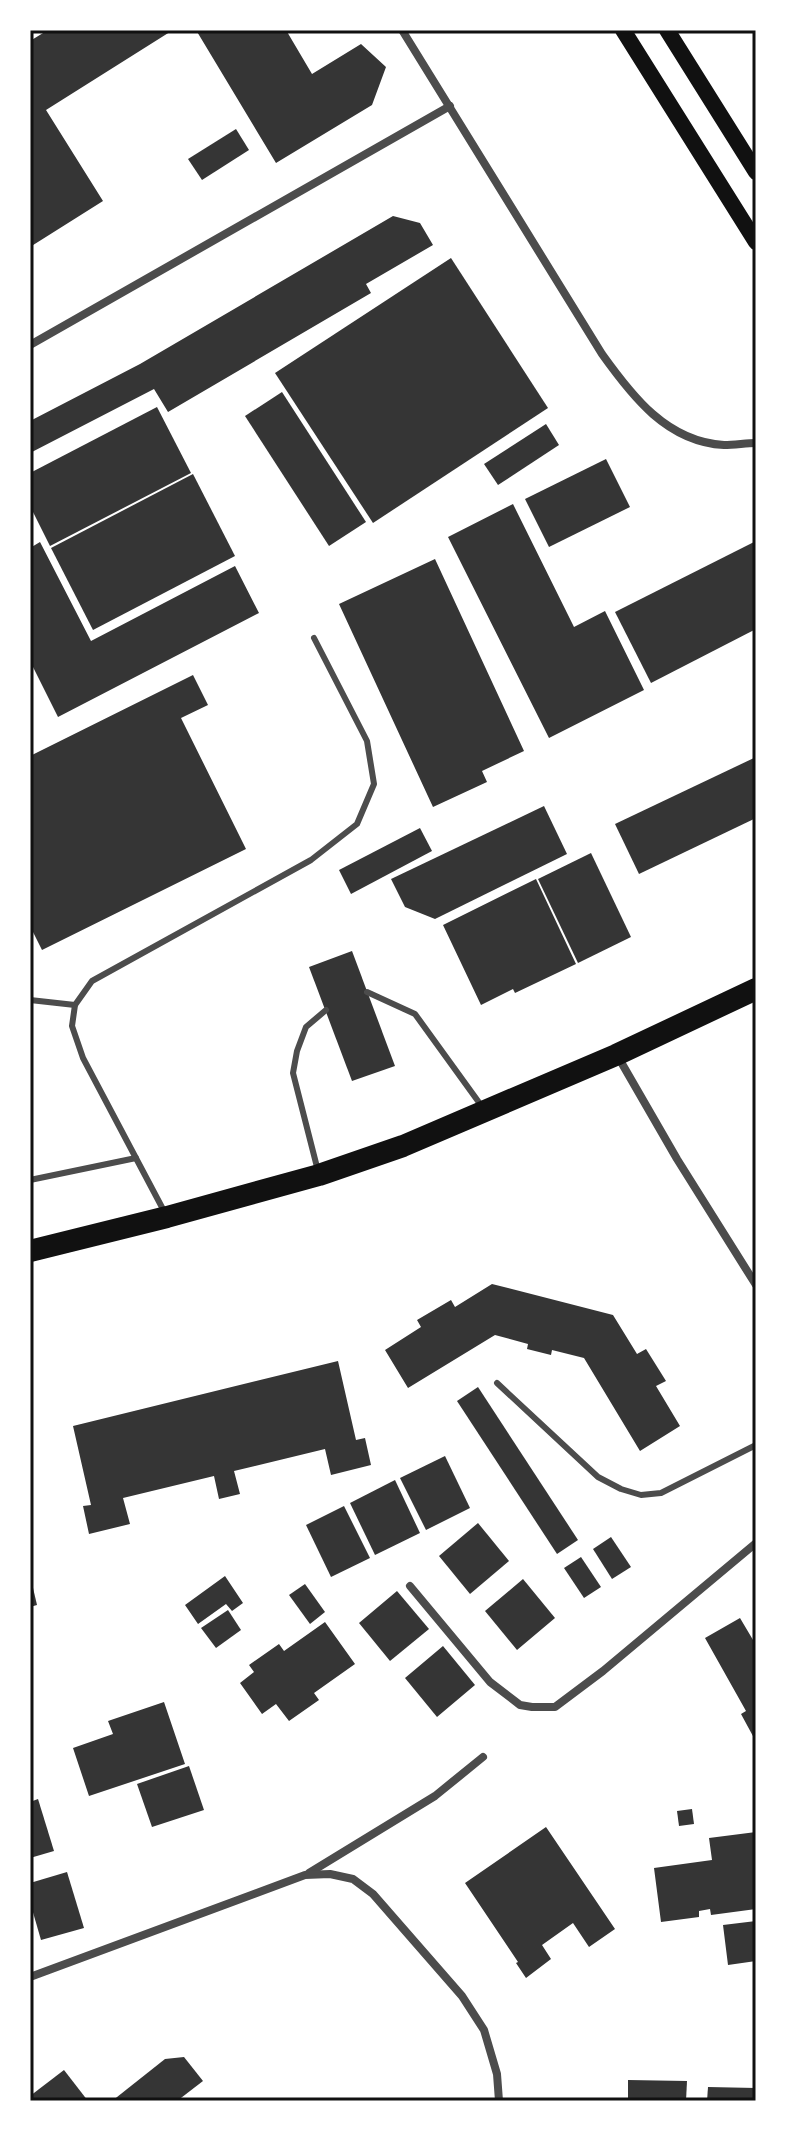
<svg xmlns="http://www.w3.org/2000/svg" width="786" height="2131" font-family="Inter,sans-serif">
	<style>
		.building { fill: #353535 }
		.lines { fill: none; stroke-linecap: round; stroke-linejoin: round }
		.service { stroke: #4c4c4c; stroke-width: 6 }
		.minor { stroke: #4c4c4c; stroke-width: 8 }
		.secondary { stroke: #111; stroke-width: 16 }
		.trunk { stroke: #111; stroke-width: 22 }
		.neatline { fill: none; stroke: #111; stroke-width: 3 }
	</style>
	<rect width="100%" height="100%" fill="#fff"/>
	<g class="building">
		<path d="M 48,30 L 173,30 L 46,110 L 103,201 L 30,247 L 30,41 Z"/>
		<path d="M 196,30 L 286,30 L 312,74 L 361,44 L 386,67 L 372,105 L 276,163 Z"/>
		<path d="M 236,129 L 249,150 L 202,180 L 188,159 Z"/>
		<path d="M 393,216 L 420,223 L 433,245 L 366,284 L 371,293 L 168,412 L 154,389 L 30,453 L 30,421 L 140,364 Z"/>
		<path d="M 451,258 L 548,408 L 373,523 L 275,373 Z"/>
		<path d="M 282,392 L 366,522 L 329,546 L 245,416 Z"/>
		<path d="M 157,407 L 191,473 L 50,546 L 30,506 L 30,473 Z"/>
		<path d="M 546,424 L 559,445 L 498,485 L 484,464 Z"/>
		<path d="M 606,459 L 630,507 L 549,547 L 525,499 Z"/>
		<path d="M 193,474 L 235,556 L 93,630 L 51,548 Z"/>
		<path d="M 513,504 L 574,627 L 605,611 L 644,690 L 549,738 L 448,537 Z"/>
		<path d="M 756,541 L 756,629 L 651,683 L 615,612 Z"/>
		<path d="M 40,542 L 91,641 L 235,566 L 259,613 L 58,717 L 30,661 L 30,548 Z"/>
		<path d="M 435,559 L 524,751 L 482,771 L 487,782 L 433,807 L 339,604 Z"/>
		<path d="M 193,675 L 208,705 L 181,718 L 246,849 L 42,950 L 30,926 L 30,756 Z"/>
		<path d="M 756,757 L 756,818 L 639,874 L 615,824 Z"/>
		<path d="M 544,806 L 567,854 L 435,919 L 405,907 L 391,879 Z"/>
		<path d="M 420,828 L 432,851 L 351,894 L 339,870 Z"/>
		<path d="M 591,853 L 631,937 L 578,963 L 538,879 Z"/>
		<path d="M 536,879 L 576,964 L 515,993 L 513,989 L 481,1005 L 443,925 Z"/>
		<path d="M 352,951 L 395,1066 L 352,1081 L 309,967 Z"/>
		<path d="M 492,1284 L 613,1315 L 637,1354 L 646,1349 L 666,1381 L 656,1386 L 680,1426 L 640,1451 L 584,1358 L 552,1350 L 551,1355 L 527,1349 L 528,1344 L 495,1335 L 408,1388 L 385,1350 L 421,1327 L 417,1320 L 451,1300 L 455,1307 Z"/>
		<path d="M 338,1361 L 356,1440 L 365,1438 L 371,1465 L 331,1475 L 325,1449 L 234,1471 L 240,1494 L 219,1499 L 214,1476 L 123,1498 L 130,1524 L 89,1534 L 83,1506 L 91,1505 L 73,1426 Z"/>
		<path d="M 478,1387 L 578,1540 L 557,1554 L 457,1401 Z"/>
		<path d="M 445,1456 L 470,1508 L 426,1530 L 400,1478 Z"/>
		<path d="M 395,1480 L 420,1533 L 375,1555 L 350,1503 Z"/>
		<path d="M 344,1506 L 370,1558 L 331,1577 L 306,1525 Z"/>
		<path d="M 478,1523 L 509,1561 L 470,1594 L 439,1556 Z"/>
		<path d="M 611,1537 L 631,1567 L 612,1579 L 593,1549 Z"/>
		<path d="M 581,1557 L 601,1587 L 584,1598 L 564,1568 Z"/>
		<path d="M 30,1575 L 37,1605 L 30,1607 Z"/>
		<path d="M 225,1576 L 243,1603 L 232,1611 L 226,1604 L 198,1624 L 185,1605 Z"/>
		<path d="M 523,1579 L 555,1618 L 517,1650 L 485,1611 Z"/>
		<path d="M 305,1584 L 325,1612 L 310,1624 L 289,1595 Z"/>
		<path d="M 397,1591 L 429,1629 L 390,1661 L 359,1623 Z"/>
		<path d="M 228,1610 L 241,1630 L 216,1648 L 201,1628 Z"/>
		<path d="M 740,1618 L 756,1645 L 756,1736 L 754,1738 L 741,1714 L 746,1711 L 705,1638 Z"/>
		<path d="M 325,1622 L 355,1664 L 314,1693 L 319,1700 L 289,1721 L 276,1704 L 262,1714 L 240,1683 L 254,1672 L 249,1665 L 279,1644 L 284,1651 Z"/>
		<path d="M 443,1646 L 475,1685 L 437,1717 L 405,1678 Z"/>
		<path d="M 164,1702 L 185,1764 L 89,1796 L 73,1748 L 113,1734 L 108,1721 Z"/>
		<path d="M 189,1766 L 204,1810 L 152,1827 L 137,1784 Z"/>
		<path d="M 38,1799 L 54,1851 L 30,1858 L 30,1802 Z"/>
		<path d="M 692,1809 L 694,1824 L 679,1826 L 677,1811 Z"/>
		<path d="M 546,1827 L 615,1929 L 589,1947 L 573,1923 L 542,1945 L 551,1959 L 526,1978 L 516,1963 L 518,1962 L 465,1883 Z"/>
		<path d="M 756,1832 L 756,1909 L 711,1915 L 710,1909 L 699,1911 L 699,1917 L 661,1922 L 654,1868 L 712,1860 L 709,1838 Z"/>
		<path d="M 67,1872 L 84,1928 L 41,1940 L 30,1902 L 30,1883 Z"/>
		<path d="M 756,1921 L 756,1961 L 728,1965 L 723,1925 Z"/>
		<path d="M 184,2057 L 203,2081 L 177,2101 L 112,2101 L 165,2059 Z"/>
		<path d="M 64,2070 L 88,2101 L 30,2101 L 30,2096 Z"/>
		<path d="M 628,2080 L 687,2081 L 686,2101 L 628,2101 Z"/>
		<path d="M 708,2087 L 756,2088 L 756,2101 L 707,2101 Z"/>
	</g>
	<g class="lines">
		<g class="service">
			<path d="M 367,992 L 415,1014 L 483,1108"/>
			<path d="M 30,1000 L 75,1005"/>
			<path d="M 318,1171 L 293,1073 L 297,1051 L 306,1027 L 326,1010"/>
			<path d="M 30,1180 L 136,1158"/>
			<path d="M 165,1213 L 83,1058 L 72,1026 L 75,1005 L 92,981 L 311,860 L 357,824 L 374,784 L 367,741 L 314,638"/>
			<path d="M 497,1383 L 598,1477 L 621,1489 L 641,1495 L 661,1493 L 756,1445"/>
		</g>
		<g class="minor">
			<path d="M 402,30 L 602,354 C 632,396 667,442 724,445 C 735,445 746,443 756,443"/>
			<path d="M 30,345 L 450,106"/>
			<path d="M 617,1055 L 677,1159 L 756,1285"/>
			<path d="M 410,1586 L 490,1682 L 520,1705 L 532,1707 L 555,1707 L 603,1671 L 756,1543"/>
			<path d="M 309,1873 L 435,1796 L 483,1757"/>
			<path d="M 30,1977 L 305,1875 L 330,1874 L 353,1879 L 373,1894 L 462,1996 L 484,2030 L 497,2074 L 499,2101"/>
		</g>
		<g class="secondary">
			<path d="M 623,30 L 756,242"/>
			<path d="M 667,30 L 756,172"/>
		</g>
		<path class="trunk" d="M 30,1251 L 167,1217 L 319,1175 L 403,1146 L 616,1055 L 756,989"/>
	</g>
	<rect width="786" height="2131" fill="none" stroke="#ffffff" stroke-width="64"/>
	<rect x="32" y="32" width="722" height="2067" class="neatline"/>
</svg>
